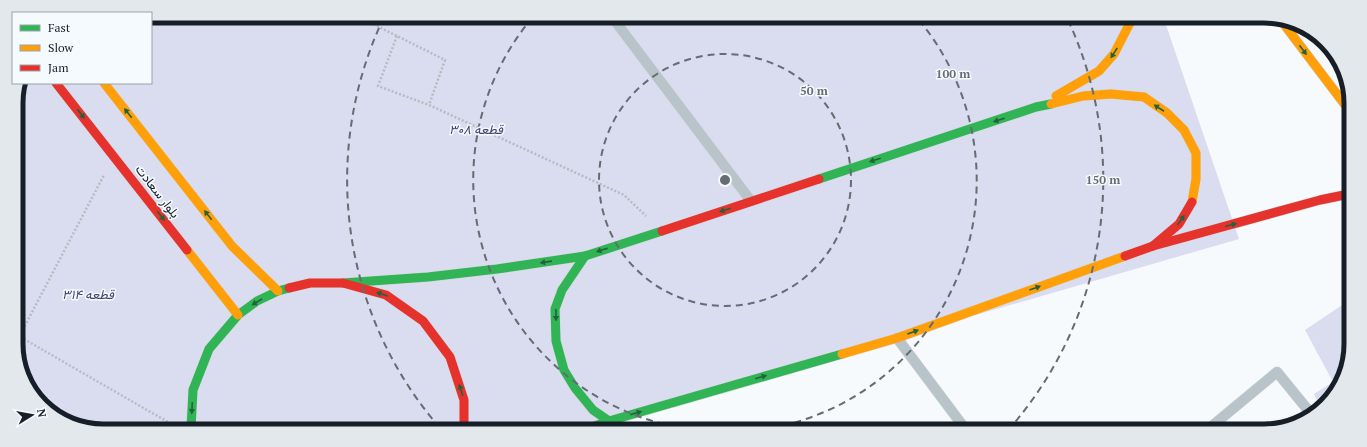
<svg xmlns="http://www.w3.org/2000/svg" width="1367" height="447" font-family="'PT Serif',Vazirmatn,serif">
	<style>
		.green { fill: #dadcef }
		.lines { fill: none; stroke-linecap: round; stroke-linejoin: round }
		.lane-casing { stroke: #d4d7d9; stroke-width: 11 }
		.fast-casing { stroke: #d4d7d9; stroke-width: 10 }
		.slow-casing { stroke: #d4d7d9; stroke-width: 10 }
		.jam-casing { stroke: #d4d7d9; stroke-width: 10 }
		.path { stroke: #b5bdc0; stroke-width: 2.5; stroke-dasharray: 2 2; stroke-linecap: butt }
		.lane { stroke: #b8c4c9; stroke-width: 10 }
		.fast { stroke: #30b455; stroke-width: 9 }
		.slow { stroke: #ff9f0a; stroke-width: 9 }
		.jam { stroke: #e5322d; stroke-width: 9 }
		.oneway { fill: #22623c }
		.ring { fill: none; stroke: #656c72; stroke-width: 2; stroke-dasharray: 7 5 }
		.labels { text-anchor: middle; dominant-baseline: central; stroke-width: 3; stroke-linejoin: round; paint-order: stroke }
		.park-label { font-size: 13px; font-style: italic; fill: #434271; stroke: #f5fafe }
		.street-label { font-size: 13px; fill: #161f27; stroke: #f5fafe }
		.rim { fill: none; stroke: #161f27; stroke-width: 5 }
		.centre { fill: #656c72; stroke: #f5fafe; stroke-width: 2 }
		.ring-label { font-size: 12px; text-anchor: middle; font-weight: bold; fill: #656c72; stroke: #f5fafe; stroke-width: 3; stroke-linejoin: round; paint-order: stroke }
	</style>
	<rect width="100%" height="100%" fill="#f7fafc"/>
	<g class="green">
		<path d="M 151,16 L 1164,19 L 1239,239 L 609,421 L 600,429 L 80,428 L 38,401 L 18,361 L 16,98 L 20,83 L 151,83 Z"/>
		<path d="M 1348,301 L 1348,367 L 1320,408 L 1314,394 L 1333,382 L 1305,330 Z"/>
	</g>
	<g class="lines">
		<defs>
			<g id="lane">
				<path d="M 612,17 L 751,201"/>
				<path d="M 897,338 L 966,430"/>
				<path d="M 1206,431 L 1277,372 L 1312,415"/>
			</g>
			<g id="fast">
				<path d="M 819,179 L 1036,107 L 1051,104"/>
				<path d="M 585,256 L 562,290 L 555,309 L 556,341 L 564,370 L 575,388 L 593,410 L 609,421"/>
				<path d="M 343,283 L 428,277 L 497,269 L 585,256 L 662,231"/>
				<path d="M 191,428 L 193,390 L 209,349 L 238,315 L 257,301 L 278,291 L 289,288"/>
				<path d="M 586,429 L 609,421 L 842,354"/>
			</g>
			<g id="slow">
				<path d="M 1280,19 L 1349,110"/>
				<path d="M 104,83 L 232,246 L 278,291"/>
				<path d="M 1056,96 L 1099,71 L 1114,54 L 1132,19"/>
				<path d="M 1051,104 L 1083,96 L 1111,94 L 1144,97 L 1167,113 L 1184,130 L 1196,153 L 1196,179 L 1192,202"/>
				<path d="M 187,250 L 238,315"/>
				<path d="M 842,354 L 897,338 L 1125,256"/>
			</g>
			<g id="jam">
				<path d="M 56,83 L 187,250"/>
				<path d="M 662,231 L 819,179"/>
				<path d="M 1153,246 L 1179,224 L 1192,202"/>
				<path d="M 1125,256 L 1153,246 L 1320,200 L 1349,194"/>
				<path d="M 289,288 L 310,283 L 343,283 L 386,295 L 423,321 L 450,357 L 464,400 L 464,429"/>
			</g>
		</defs>
		<use href="#lane" class="lane-casing"/>
		<use href="#fast" class="fast-casing"/>
		<use href="#slow" class="slow-casing"/>
		<use href="#jam" class="jam-casing"/>
		<g class="path">
			<path d="M 359,17 L 445,60 L 429,105"/>
			<path d="M 397,36 L 378,86 L 429,105 L 624,195 L 646,216"/>
			<path d="M 17,335 L 173,425"/>
			<path d="M 19,337 L 104,175"/>
		</g>
		<use href="#lane" class="lane"/>
		<use href="#fast" class="fast"/>
		<use href="#slow" class="slow"/>
		<use href="#jam" class="jam"/>
	</g>
	<defs><path id="oneway-solid" d="M-6-.8H1V-3.2L6.5 0L1 3.2V.8H-6Z"/></defs>
	<g class="oneway">
		<use href="#oneway-solid" transform="translate(1303 50) rotate(53)"/>
		<use href="#oneway-solid" transform="translate(1114 53) rotate(123)"/>
		<use href="#oneway-solid" transform="translate(1159 108) rotate(-147)"/>
		<use href="#oneway-solid" transform="translate(128 113) rotate(-128)"/>
		<use href="#oneway-solid" transform="translate(81 114) rotate(52)"/>
		<use href="#oneway-solid" transform="translate(999 120) rotate(162)"/>
		<use href="#oneway-solid" transform="translate(875 160) rotate(162)"/>
		<use href="#oneway-solid" transform="translate(725 210) rotate(162)"/>
		<use href="#oneway-solid" transform="translate(208 215) rotate(-128)"/>
		<use href="#oneway-solid" transform="translate(161 216) rotate(52)"/>
		<use href="#oneway-solid" transform="translate(1181 220) rotate(-55)"/>
		<use href="#oneway-solid" transform="translate(1231 225) rotate(-15)"/>
		<use href="#oneway-solid" transform="translate(602 250) rotate(162)"/>
		<use href="#oneway-solid" transform="translate(546 262) rotate(172)"/>
		<use href="#oneway-solid" transform="translate(1035 288) rotate(-20)"/>
		<use href="#oneway-solid" transform="translate(382 294) rotate(-161)"/>
		<use href="#oneway-solid" transform="translate(257 302) rotate(149)"/>
		<use href="#oneway-solid" transform="translate(556 315) rotate(90)"/>
		<use href="#oneway-solid" transform="translate(913 332) rotate(-20)"/>
		<use href="#oneway-solid" transform="translate(761 377) rotate(-16)"/>
		<use href="#oneway-solid" transform="translate(461 390) rotate(-108)"/>
		<use href="#oneway-solid" transform="translate(192 408) rotate(93)"/>
		<use href="#oneway-solid" transform="translate(636 413) rotate(-16)"/>
	</g>
	<g class="ring">
		<circle cx="725" cy="180" r="126"/>
		<path d="M688 429A252 252 0 0 1 532 18M919 20A252 252 0 0 1 760 430"/>
		<path d="M440 428A378 378 0 0 1 384 17M1068 20A378 378 0 0 1 1010 428"/>
	</g>
	<g class="labels">
		<g class="park-label">
			<text x="476" y="129">قطعه ۳۰۸</text>
			<text x="88" y="294">قطعه ۳۱۴</text>
		</g>
		<g class="street-label">
			<text transform="translate(158 191) rotate(52)">بلوار سعادت</text>
		</g>
	</g>
	<path d="M0 0H1367V447H0ZM103 23H1264A80 80 0 0 1 1344 103V344A80 80 0 0 1 1264 424H103A80 80 0 0 1 23 344V103A80 80 0 0 1 103 23Z" fill="#e3e8ed" fill-rule="evenodd"/>
	<path class="rim" d="M103 23H1264A80 80 0 0 1 1344 103V344A80 80 0 0 1 1264 424H103A80 80 0 0 1 23 344V103A80 80 0 0 1 103 23Z"/>
	<circle cx="725" cy="180" r="6" class="centre"/>
	<g class="ring-label">
		<text x="953" y="78">100 m</text>
		<text x="814" y="95">50 m</text>
		<text x="1103" y="184">150 m</text>
	</g>
	<rect x="12" y="12" width="140" height="72" fill="#f5fafe" stroke="#9ca2a8"/>
	<rect x="20" y="25" width="20" height="6" fill="#30b455" stroke="#9ca2a8"/>
	<text x="48" y="32" font-size="12" fill="#161f27">Fast</text>
	<rect x="20" y="45" width="20" height="6" fill="#ff9f0a" stroke="#9ca2a8"/>
	<text x="48" y="52" font-size="12" fill="#161f27">Slow</text>
	<rect x="20" y="65" width="20" height="6" fill="#e5322d" stroke="#9ca2a8"/>
	<text x="48" y="72" font-size="12" fill="#161f27">Jam</text>
	<g transform="translate(32 415) rotate(79)" stroke="#f5fafe" stroke-width="3" paint-order="stroke">
	<path d="M0-3L7 15L0 10L-7 15Z" fill="#161f27"/>
	<text y="-6" font-size="11" font-weight="bold" text-anchor="middle" fill="#161f27">N</text>
	</g>
</svg>
